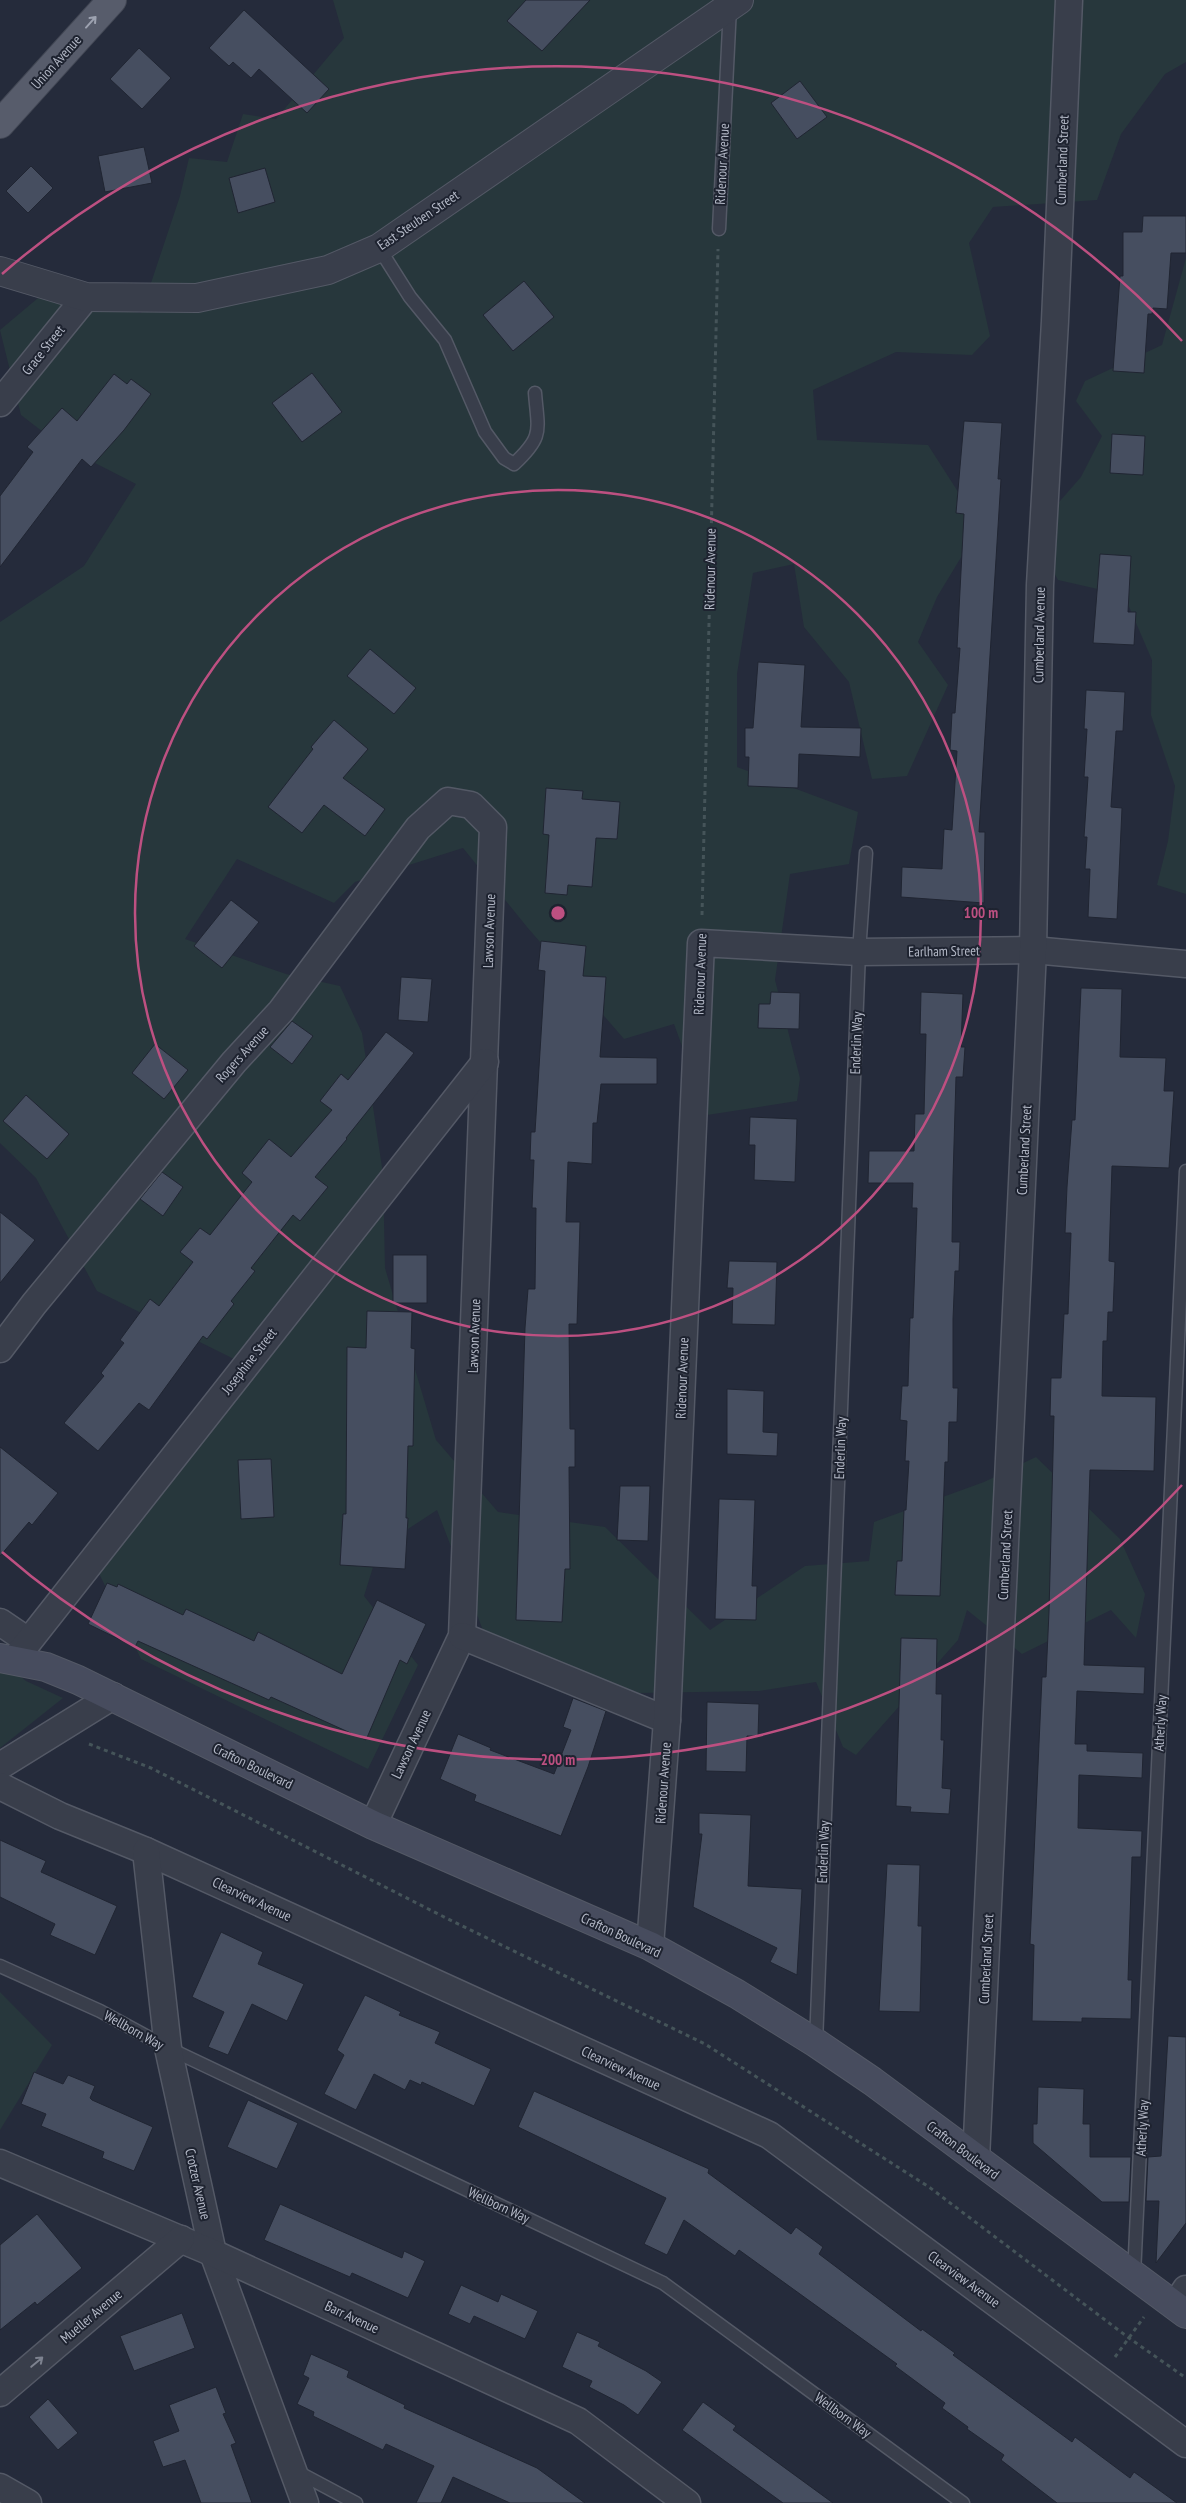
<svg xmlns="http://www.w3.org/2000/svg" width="1186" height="2503" font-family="'PT Sans Narrow',sans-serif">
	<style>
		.green { fill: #27373c }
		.building { fill: #464e60; stroke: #202532 }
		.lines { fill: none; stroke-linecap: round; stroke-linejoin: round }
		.service-casing { stroke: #545966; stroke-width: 15 }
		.minor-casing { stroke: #545966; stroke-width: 29 }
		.tertiary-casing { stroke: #545966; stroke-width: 30 }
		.secondary-casing { stroke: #545966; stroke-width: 30 }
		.primary-casing { stroke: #424754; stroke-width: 30 }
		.path { stroke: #455459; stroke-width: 3; stroke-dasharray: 4 4; stroke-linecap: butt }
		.service { stroke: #393e4b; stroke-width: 12 }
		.minor { stroke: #393e4b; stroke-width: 26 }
		.tertiary { stroke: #393e4b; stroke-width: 28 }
		.secondary { stroke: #474c5e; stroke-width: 28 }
		.primary { stroke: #575c6b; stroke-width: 28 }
		.oneway { stroke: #9da2b0 }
		.oneway2 { stroke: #7d828f }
		.ring { fill: none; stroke: #bd5081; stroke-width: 2.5 }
		.labels { text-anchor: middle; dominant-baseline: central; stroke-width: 4; stroke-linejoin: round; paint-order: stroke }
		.street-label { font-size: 14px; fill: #b4b9c7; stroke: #1e2330 }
		.centre { fill: #bd5081; stroke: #1e2330; stroke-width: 2.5 }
		.ring-label { font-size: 15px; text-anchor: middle; font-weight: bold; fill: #bd5081; stroke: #1e2330; stroke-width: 4; stroke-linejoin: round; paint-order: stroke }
	</style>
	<rect width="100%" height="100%" fill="#252b3b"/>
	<g class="green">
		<path d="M 333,0 L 1186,0 L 1186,62 L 1165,74 L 1121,134 L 1097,200 L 993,207 L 969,243 L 990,336 L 972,355 L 896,352 L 813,390 L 817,440 L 928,445 L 980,526 L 937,597 L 918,642 L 948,685 L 907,776 L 872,779 L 849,682 L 804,627 L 794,564 L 753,573 L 737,674 L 737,767 L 858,812 L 849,864 L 790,874 L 775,980 L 800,1078 L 797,1101 L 707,1115 L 674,1024 L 624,1039 L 527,927 L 463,848 L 355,882 L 334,903 L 237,859 L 185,939 L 286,974 L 340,986 L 362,1033 L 383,1174 L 385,1268 L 436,1440 L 498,1512 L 605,1527 L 710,1630 L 805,1566 L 869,1561 L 874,1522 L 984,1482 L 1036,1457 L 1120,1539 L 1145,1594 L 1136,1638 L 1111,1610 L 1022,1654 L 967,1610 L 958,1640 L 856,1755 L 843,1747 L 816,1682 L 759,1691 L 639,1693 L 484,1633 L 437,1510 L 379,1548 L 364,1596 L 418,1665 L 368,1769 L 141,1659 L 86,1547 L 236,1360 L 97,1291 L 36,1178 L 0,1143 L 0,622 L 84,566 L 136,484 L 60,445 L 21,415 L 0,330 L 38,298 L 141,313 L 180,196 L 189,158 L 227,162 L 243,114 L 276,119 L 344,38 Z"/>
		<path d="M 1186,258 L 1186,894 L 1157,885 L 1168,841 L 1175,786 L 1151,715 L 1152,660 L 1124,595 L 1058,580 L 1032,533 L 1081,477 L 1102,436 L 1076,401 L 1085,381 L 1162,345 Z"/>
		<path d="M 0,1659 L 26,1681 L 63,1698 L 0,1748 Z"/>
		<path d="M 0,1992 L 52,2045 L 0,2130 Z"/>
	</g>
	<g class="building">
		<path d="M 526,0 L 590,0 L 542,51 L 507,21 Z"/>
		<path d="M 244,10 L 329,89 L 307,113 L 259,69 L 251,78 L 233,62 L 229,66 L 209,48 Z"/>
		<path d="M 139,48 L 171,78 L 142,109 L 110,79 Z"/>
		<path d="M 800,81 L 827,117 L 797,139 L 771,103 Z"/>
		<path d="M 144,147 L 152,183 L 105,192 L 98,156 Z"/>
		<path d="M 31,166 L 53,188 L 28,213 L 6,191 Z"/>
		<path d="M 265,168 L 275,202 L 238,213 L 229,178 Z"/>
		<path d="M 1143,216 L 1186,216 L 1186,253 L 1171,253 L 1167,309 L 1153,308 L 1152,314 L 1148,314 L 1144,373 L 1113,371 L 1120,276 L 1123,276 L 1123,232 L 1142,232 Z"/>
		<path d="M 524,281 L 554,317 L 513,351 L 483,315 Z"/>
		<path d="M 312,373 L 342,412 L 302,442 L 272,403 Z"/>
		<path d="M 114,374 L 127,384 L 131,379 L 151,394 L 124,430 L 91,467 L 82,459 L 0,567 L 0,496 L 33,452 L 27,447 L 62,408 L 77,421 Z"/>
		<path d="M 964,421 L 1002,423 L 998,479 L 1001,479 L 979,832 L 985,832 L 984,903 L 901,897 L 902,867 L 942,869 L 944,829 L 952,830 L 957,751 L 950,750 L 952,713 L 955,713 L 960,648 L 957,648 L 964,514 L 956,513 Z"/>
		<path d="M 1112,434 L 1145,436 L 1143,475 L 1110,473 Z"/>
		<path d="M 1100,554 L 1131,556 L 1128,612 L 1136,612 L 1134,645 L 1093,643 Z"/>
		<path d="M 370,649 L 416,688 L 394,714 L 347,676 Z"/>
		<path d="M 758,662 L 805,665 L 801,727 L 861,728 L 860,757 L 799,754 L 798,788 L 748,786 L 749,757 L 745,757 L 745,728 L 753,728 Z"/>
		<path d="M 1086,690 L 1125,692 L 1123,731 L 1116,731 L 1111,807 L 1122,808 L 1117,919 L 1088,917 L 1090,869 L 1085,869 L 1087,837 L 1084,837 L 1088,777 L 1084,777 L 1087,729 L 1084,729 Z"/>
		<path d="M 334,720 L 368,749 L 343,778 L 385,809 L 365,836 L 324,805 L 302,833 L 268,807 L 313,749 L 311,747 Z"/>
		<path d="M 546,788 L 583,791 L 582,799 L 620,802 L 617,839 L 596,838 L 592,887 L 568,885 L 567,895 L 545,893 L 549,835 L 543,834 Z"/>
		<path d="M 231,900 L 259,922 L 222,968 L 194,946 Z"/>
		<path d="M 541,941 L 586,946 L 583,976 L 606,977 L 600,1057 L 657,1058 L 657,1084 L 601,1084 L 597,1123 L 593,1123 L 592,1164 L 568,1162 L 566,1222 L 580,1222 L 577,1324 L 569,1324 L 570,1429 L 575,1429 L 575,1467 L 569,1467 L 570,1569 L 565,1569 L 562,1622 L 516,1620 L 525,1328 L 528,1289 L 535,1289 L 536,1208 L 532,1208 L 534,1160 L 530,1160 L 531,1132 L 535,1132 L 545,971 L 538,970 Z"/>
		<path d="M 401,977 L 432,979 L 428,1022 L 398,1020 Z"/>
		<path d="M 1081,988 L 1122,989 L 1120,1057 L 1166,1058 L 1164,1091 L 1174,1091 L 1169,1168 L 1112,1166 L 1109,1261 L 1115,1262 L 1113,1312 L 1108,1312 L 1107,1341 L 1103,1341 L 1102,1396 L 1156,1397 L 1154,1471 L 1090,1470 L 1084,1665 L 1145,1667 L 1144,1694 L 1077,1691 L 1075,1744 L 1087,1744 L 1087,1751 L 1143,1753 L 1142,1778 L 1079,1775 L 1078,1828 L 1142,1831 L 1141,1857 L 1132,1857 L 1128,1980 L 1132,1980 L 1131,2019 L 1082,2018 L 1082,2022 L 1032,2021 L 1034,1945 L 1030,1944 L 1042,1677 L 1046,1677 L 1049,1612 L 1054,1416 L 1050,1416 L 1051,1378 L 1061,1378 L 1064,1314 L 1068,1314 L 1071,1233 L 1065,1233 L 1067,1187 L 1072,1120 L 1075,1120 Z"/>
		<path d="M 771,992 L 800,993 L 799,1029 L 758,1028 L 759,1004 L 770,1004 Z"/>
		<path d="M 921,992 L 963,994 L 961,1047 L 965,1047 L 963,1077 L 956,1077 L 953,1178 L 952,1242 L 960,1242 L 959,1271 L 955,1271 L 953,1319 L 953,1388 L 958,1388 L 957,1422 L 949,1422 L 948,1462 L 945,1462 L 940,1596 L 895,1595 L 897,1561 L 902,1561 L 904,1510 L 906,1510 L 909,1461 L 905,1461 L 907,1421 L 900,1420 L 902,1386 L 908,1386 L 910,1318 L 913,1318 L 917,1208 L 912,1208 L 913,1183 L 868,1183 L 869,1151 L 914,1151 L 915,1114 L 924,1114 L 926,1034 L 920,1034 Z"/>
		<path d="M 292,1021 L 313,1036 L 292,1064 L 270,1047 Z"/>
		<path d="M 386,1032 L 414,1053 L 346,1138 L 347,1139 L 315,1177 L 328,1187 L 300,1221 L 293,1215 L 251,1268 L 255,1271 L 231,1301 L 234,1304 L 207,1339 L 203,1336 L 149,1410 L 139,1403 L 98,1451 L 64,1423 L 104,1376 L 101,1373 L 124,1343 L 120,1340 L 150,1299 L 159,1306 L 193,1262 L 180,1252 L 200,1228 L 210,1235 L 252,1182 L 242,1173 L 269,1139 L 291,1157 L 332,1110 L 320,1101 L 341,1074 L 348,1080 Z"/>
		<path d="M 155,1044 L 188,1070 L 164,1099 L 132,1073 Z"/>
		<path d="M 26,1095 L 69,1134 L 47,1159 L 3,1121 Z"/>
		<path d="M 750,1117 L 797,1119 L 795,1182 L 754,1180 L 755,1145 L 749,1145 Z"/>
		<path d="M 162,1172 L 183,1187 L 163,1216 L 140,1199 Z"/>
		<path d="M 0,1212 L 35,1240 L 0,1283 Z"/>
		<rect x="393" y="1255" width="34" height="48"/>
		<path d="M 729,1261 L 777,1262 L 775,1325 L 732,1324 L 733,1288 L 727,1288 Z"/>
		<path d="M 367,1311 L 412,1312 L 411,1348 L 415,1349 L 414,1392 L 413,1446 L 408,1446 L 406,1518 L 408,1518 L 405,1569 L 340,1565 L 343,1514 L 346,1514 L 347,1347 L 366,1348 Z"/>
		<path d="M 727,1389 L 764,1391 L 763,1432 L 778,1433 L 777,1456 L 727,1454 Z"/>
		<path d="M 0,1447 L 58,1493 L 32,1525 L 29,1522 L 0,1556 Z"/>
		<path d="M 271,1459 L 274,1517 L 241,1519 L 238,1460 Z"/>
		<path d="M 620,1486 L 650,1486 L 648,1541 L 617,1540 Z"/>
		<path d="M 719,1499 L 755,1500 L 752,1586 L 757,1586 L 756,1620 L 715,1619 Z"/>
		<path d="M 107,1583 L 117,1587 L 118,1584 L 183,1615 L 186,1609 L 254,1641 L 258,1632 L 342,1674 L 377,1600 L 426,1624 L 407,1664 L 400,1660 L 366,1740 L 271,1697 L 269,1700 L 138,1641 L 135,1647 L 88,1624 Z"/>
		<path d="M 901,1638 L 937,1639 L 936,1694 L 942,1694 L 941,1740 L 944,1740 L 942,1788 L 951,1789 L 949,1814 L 910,1812 L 911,1807 L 896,1806 Z"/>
		<path d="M 573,1698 L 606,1711 L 588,1767 L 561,1836 L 474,1801 L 476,1795 L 440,1779 L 458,1734 L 491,1748 L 490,1750 L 554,1774 L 571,1730 L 563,1727 Z"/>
		<path d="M 707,1702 L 759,1704 L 758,1736 L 747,1736 L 746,1772 L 706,1771 Z"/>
		<path d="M 699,1813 L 751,1815 L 748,1886 L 802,1889 L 797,1975 L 770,1962 L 777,1948 L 693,1907 L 702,1834 L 699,1834 Z"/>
		<path d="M 0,1840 L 46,1861 L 41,1872 L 117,1906 L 95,1955 L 50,1935 L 55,1924 L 0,1897 Z"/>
		<path d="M 887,1864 L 920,1865 L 918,1926 L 922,1926 L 920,2012 L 879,2011 Z"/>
		<path d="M 221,1932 L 263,1952 L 258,1964 L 304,1984 L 287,2021 L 252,2004 L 228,2055 L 208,2047 L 224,2012 L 192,1997 Z"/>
		<path d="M 365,1995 L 401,2012 L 399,2015 L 440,2032 L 435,2043 L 491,2069 L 474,2106 L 422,2082 L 421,2085 L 410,2080 L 405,2090 L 374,2074 L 356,2110 L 324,2094 L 344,2055 L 337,2050 Z"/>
		<path d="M 1168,2036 L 1186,2037 L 1186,2223 L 1156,2263 L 1159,2201 L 1146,2201 L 1148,2157 L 1161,2156 Z"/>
		<path d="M 34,2072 L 63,2084 L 68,2075 L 95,2086 L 90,2098 L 92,2100 L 153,2127 L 134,2171 L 102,2158 L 104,2152 L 41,2126 L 46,2114 L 21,2104 Z"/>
		<path d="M 1038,2087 L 1084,2089 L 1083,2124 L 1090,2124 L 1090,2157 L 1131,2157 L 1129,2202 L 1102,2202 L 1033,2143 L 1033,2124 L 1037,2124 Z"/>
		<path d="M 534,2091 L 709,2169 L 708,2173 L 791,2234 L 796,2227 L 823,2247 L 819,2254 L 921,2331 L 922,2329 L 955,2353 L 953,2355 L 1072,2442 L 1075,2437 L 1130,2478 L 1134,2472 L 1177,2503 L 1057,2503 L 1001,2460 L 1004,2455 L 967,2429 L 968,2427 L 942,2408 L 945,2403 L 895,2366 L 897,2364 L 739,2250 L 735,2256 L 684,2220 L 667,2255 L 644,2244 L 666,2198 L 518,2127 Z"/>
		<path d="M 248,2100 L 298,2123 L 277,2169 L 227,2147 Z"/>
		<path d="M 280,2204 L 402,2258 L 404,2251 L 425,2261 L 408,2298 L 352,2273 L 350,2277 L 264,2240 Z"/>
		<path d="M 37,2214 L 82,2268 L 37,2305 L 35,2302 L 0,2330 L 0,2245 Z"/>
		<path d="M 461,2285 L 498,2302 L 501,2294 L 538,2311 L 525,2339 L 474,2316 L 470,2324 L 448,2314 Z"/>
		<path d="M 182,2313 L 195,2348 L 134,2371 L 120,2336 Z"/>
		<path d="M 577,2332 L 600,2342 L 598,2346 L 646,2371 L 662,2382 L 638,2415 L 624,2405 L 589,2387 L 592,2381 L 562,2367 Z"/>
		<path d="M 311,2354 L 349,2371 L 347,2377 L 405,2405 L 404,2408 L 537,2468 L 585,2503 L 510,2503 L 453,2477 L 441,2503 L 416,2503 L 434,2466 L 386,2444 L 383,2450 L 313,2416 L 314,2412 L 297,2404 L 309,2378 L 303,2375 Z"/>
		<path d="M 216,2387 L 226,2413 L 223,2414 L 236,2443 L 231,2445 L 252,2503 L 201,2503 L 185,2460 L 163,2467 L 153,2441 L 179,2431 L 169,2405 Z"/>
		<path d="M 48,2399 L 78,2433 L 58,2450 L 29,2417 Z"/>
		<path d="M 703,2402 L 736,2426 L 733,2430 L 833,2503 L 783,2503 L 682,2430 Z"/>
	</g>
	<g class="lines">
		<defs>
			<g id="service">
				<path d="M 719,229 L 730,7"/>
				<path d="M 379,248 L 410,297 L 445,340 L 485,432 L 504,458 L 514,464 C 544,436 538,431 535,393"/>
				<path d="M 0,1966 L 100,2011 L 168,2048 L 663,2283 L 963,2503"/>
				<path d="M 816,2043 L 859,952 L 866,853"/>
				<path d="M 1134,2275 L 1186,1171"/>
				<path d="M 294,2470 L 356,2503"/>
			</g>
			<g id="minor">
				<path d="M 0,403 L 86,297"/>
				<path d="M 0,1349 L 34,1304 L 234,1062 L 281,1011 L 418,828 L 448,801 L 471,805 L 493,827 L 462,1636 L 373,1825"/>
				<path d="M 0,1622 L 28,1641"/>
				<path d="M 462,1636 L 667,1720"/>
				<path d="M 14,1660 L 485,1062"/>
				<path d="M 0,1766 L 113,1696"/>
				<path d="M 0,1786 L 60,1816 L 146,1851 L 769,2135 L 1186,2444"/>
				<path d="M 146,1851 L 168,2048 L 213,2253 L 305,2503"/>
				<path d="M 650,1946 L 667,1720 L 701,943 L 859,952 L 1033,950 L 1186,964"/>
				<path d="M 976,2159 L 1033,950 L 1040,585 L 1055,321 L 1069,0"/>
				<path d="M 0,2163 L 213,2253 L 578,2421 L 687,2503"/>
				<path d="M 1175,2306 L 1186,2289"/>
				<path d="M 0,2393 L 181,2239"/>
				<path d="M 0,2487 L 28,2503"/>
			</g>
			<path id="tertiary" d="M 0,271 L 86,297 L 197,298 L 328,270 L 379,248 L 739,0"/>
			<path id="secondary" d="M 0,1658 L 46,1667 L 78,1680 L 373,1825 L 650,1946 L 737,1994 L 816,2043 L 872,2081 L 1186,2314"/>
			<path id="primary" d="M 0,124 L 112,0"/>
		</defs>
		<use href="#service" class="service-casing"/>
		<use href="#minor" class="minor-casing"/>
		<use href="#tertiary" class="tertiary-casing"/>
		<use href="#secondary" class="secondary-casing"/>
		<use href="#primary" class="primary-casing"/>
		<g class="path">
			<path d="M 702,915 L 718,249"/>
			<path d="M 89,1744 L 151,1768 L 454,1922 L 705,2044 L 929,2187 L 1129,2338 L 1186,2378"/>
			<path d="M 1115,2357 L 1144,2317"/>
		</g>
		<use href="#service" class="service"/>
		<use href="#minor" class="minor"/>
		<use href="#tertiary" class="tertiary"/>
		<use href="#secondary" class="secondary"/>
		<use href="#primary" class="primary"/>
	</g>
	<defs><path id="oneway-shaft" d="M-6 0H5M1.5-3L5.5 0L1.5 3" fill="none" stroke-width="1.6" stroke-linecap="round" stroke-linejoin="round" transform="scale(1.25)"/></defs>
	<use class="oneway" href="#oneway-shaft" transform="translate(91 22) rotate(-48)"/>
	<use class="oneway2" href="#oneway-shaft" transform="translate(37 2362) rotate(-40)"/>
	<g class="ring">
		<circle cx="558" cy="913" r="423"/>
		<path d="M1182 1485A847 847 0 0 1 2 1552M2 274A847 847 0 0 1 1182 341"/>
	</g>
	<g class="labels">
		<g class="street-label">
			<text transform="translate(56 62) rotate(-48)">Union Avenue</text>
			<text transform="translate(1062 160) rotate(-88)">Cumberland Street</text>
			<text transform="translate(722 164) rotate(-87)">Ridenour Avenue</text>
			<text transform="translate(418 220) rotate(-34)">East Steuben Street</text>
			<text transform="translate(43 350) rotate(-51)">Grace Street</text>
			<text transform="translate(710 569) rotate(-89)">Ridenour Avenue</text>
			<text transform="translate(1039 635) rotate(-89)">Cumberland Avenue</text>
			<text transform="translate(489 931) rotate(-88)">Lawson Avenue</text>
			<text transform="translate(944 951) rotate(-1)">Earlham Street</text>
			<text transform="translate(700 974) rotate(-88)">Ridenour Avenue</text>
			<text transform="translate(856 1043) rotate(-88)">Enderlin Way</text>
			<text transform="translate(242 1054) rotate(-48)">Rogers Avenue</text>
			<text transform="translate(1024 1150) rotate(-87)">Cumberland Street</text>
			<text transform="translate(474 1336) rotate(-88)">Lawson Avenue</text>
			<text transform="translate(249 1361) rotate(-52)">Josephine Street</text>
			<text transform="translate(682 1378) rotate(-88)">Ridenour Avenue</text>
			<text transform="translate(840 1448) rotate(-88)">Enderlin Way</text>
			<text transform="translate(1005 1555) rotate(-87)">Cumberland Street</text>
			<text transform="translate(1160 1723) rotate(-87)">Atherly Way</text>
			<text transform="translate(411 1744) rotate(-65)">Lawson Avenue</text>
			<text transform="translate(253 1766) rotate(26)">Crafton Boulevard</text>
			<text transform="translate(663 1783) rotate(-86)">Ridenour Avenue</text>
			<text transform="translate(823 1852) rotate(-88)">Enderlin Way</text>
			<text transform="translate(252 1899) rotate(25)">Clearview Avenue</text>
			<text transform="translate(621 1935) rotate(25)">Crafton Boulevard</text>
			<text transform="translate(986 1959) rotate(-87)">Cumberland Street</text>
			<text transform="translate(134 2030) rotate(29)">Wellborn Way</text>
			<text transform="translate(621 2068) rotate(25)">Clearview Avenue</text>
			<text transform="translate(1142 2128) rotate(-87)">Atherly Way</text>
			<text transform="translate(963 2150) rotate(37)">Crafton Boulevard</text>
			<text transform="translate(198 2184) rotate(77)">Crotzer Avenue</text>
			<text transform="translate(499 2205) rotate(25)">Wellborn Way</text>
			<text transform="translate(964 2279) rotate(36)">Clearview Avenue</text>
			<text transform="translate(91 2316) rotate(-40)">Mueller Avenue</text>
			<text transform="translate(352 2317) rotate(25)">Barr Avenue</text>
			<text transform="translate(843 2415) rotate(36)">Wellborn Way</text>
		</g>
	</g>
	<circle cx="558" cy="913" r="8" class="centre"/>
	<g class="ring-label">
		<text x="981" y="918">100 m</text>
		<text x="558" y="1765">200 m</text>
	</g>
</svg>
